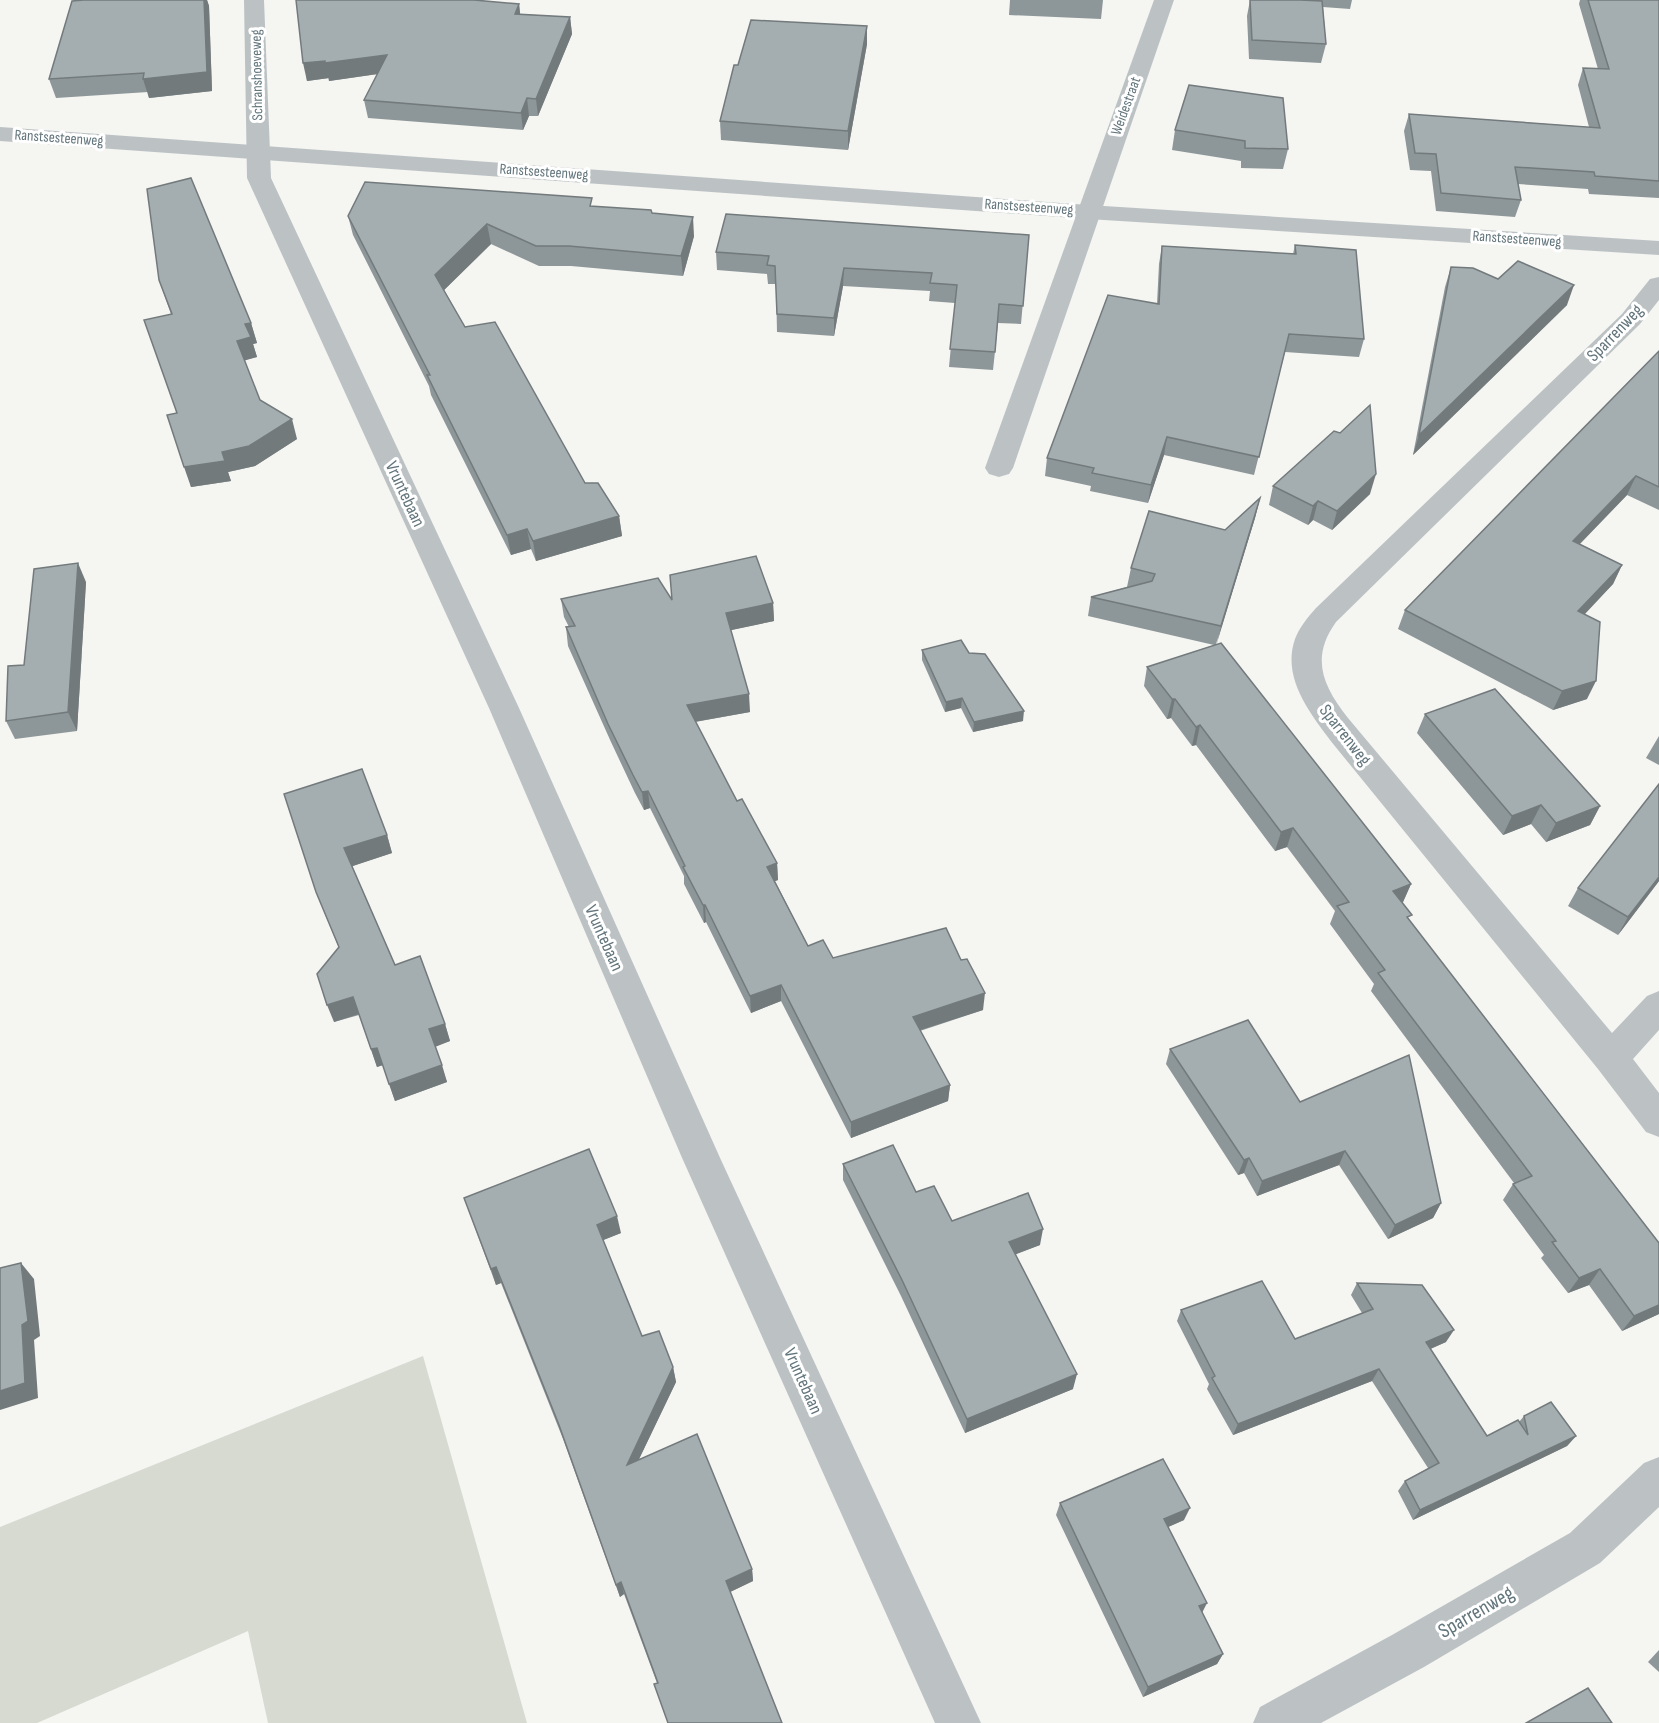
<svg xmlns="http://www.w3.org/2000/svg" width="1659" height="1723" font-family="'Sofia Sans Condensed',sans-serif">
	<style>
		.green { fill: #d6dad1 }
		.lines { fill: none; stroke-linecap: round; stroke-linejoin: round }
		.minor { fill: #bcc2c4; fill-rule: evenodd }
		.tertiary { fill: #bcc2c4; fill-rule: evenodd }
		.wall { fill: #8d9698 }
		.shaded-wall { fill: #737a7c }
		.building { fill: #a4aeb1; stroke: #737a7c; stroke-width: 1.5 }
		.labels { text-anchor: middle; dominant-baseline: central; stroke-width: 6; stroke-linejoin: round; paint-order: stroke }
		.far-street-label { font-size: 15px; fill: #62757c; stroke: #fff }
		.street-label { font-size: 18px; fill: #62757c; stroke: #fff }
		.near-street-label { font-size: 21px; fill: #62757c; stroke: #fff }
	</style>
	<rect width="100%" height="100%" fill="#f5f5f2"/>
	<path class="green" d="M 423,1356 L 527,1723 L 268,1723 L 248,1631 L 37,1723 L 0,1723 L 0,1527 Z"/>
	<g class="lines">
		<g class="minor">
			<path d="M 244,0 L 264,0 L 271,178 L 519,708 L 721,1160 L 981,1723 L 935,1723 L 683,1160 L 489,708 L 247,178 Z"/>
			<path d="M 1154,0 L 1174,0 L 1013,468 L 1009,474 L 999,477 L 989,474 L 985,468 Z"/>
			<path d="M 1659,277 L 1659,300 L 1640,324 L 1336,622 C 1310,658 1323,686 1348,718 L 1612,1033 L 1647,996 L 1659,991 L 1659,1030 L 1633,1059 L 1659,1093 L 1659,1137 L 1646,1132 L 1598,1069 L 1334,745 C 1312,716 1281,679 1295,639 C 1299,628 1308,617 1316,608 L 1622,314 L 1650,279 Z"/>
			<path d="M 1659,1457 L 1659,1507 L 1600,1563 L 1424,1667 L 1321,1723 L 1253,1723 L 1260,1707 L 1392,1635 L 1570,1533 L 1644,1463 Z"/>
		</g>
		<path class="tertiary" d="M 0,127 L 1088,205 L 1659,241 L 1659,255 L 1088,219 L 0,141 Z"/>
	</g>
	<g class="wall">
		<path d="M 84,0 L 207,0 L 209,6 L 212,91 L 149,98 L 148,92 L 56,98 L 49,79 Z"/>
		<path d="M 1010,0 L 1103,0 L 1101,19 L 1009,15 Z"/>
		<path d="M 1250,0 L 1352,0 L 1350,9 L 1323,7 L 1326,44 L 1321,63 L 1249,59 L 1247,16 Z"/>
		<path d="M 1580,0 L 1659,0 L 1659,198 L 1589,194 L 1588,189 L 1518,184 L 1521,200 L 1515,217 L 1436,211 L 1431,171 L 1410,170 L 1404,131 L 1409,114 L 1589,127 L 1578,85 L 1583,68 L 1598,69 L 1579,4 Z"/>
		<path d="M 519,4 L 520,14 L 570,17 L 572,34 L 538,116 L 529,116 L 523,130 L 368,118 L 364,100 L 378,74 L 329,81 L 329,78 L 307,81 L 297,5 Z"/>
		<path d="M 867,44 L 848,150 L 721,140 L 720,121 L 738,65 Z"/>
		<path d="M 1283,98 L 1288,149 L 1283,169 L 1241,168 L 1241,161 L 1172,150 L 1175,130 Z"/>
		<path d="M 593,206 L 652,213 L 694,236 L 683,276 L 571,266 L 539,266 L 491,244 L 444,290 L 465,327 L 585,483 L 619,516 L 622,536 L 536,561 L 531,549 L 511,555 L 431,395 L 429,386 L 353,235 L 348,216 Z"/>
		<path d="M 1029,235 L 1021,324 L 998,323 L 993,370 L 949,367 L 955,303 L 929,301 L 930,291 L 843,286 L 834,336 L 777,332 L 776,284 L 768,284 L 767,274 L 717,270 L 716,252 Z"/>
		<path d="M 1295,245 L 1364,339 L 1359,357 L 1285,352 L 1254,475 L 1164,455 L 1148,503 L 1090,491 L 1091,486 L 1045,476 L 1047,458 L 1157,304 L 1159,264 L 1162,246 L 1293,254 Z"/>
		<path d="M 1451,267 L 1498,279 L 1567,305 L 1413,455 L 1445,287 Z"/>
		<path d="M 159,280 L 251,323 L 257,343 L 253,344 L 257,357 L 244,360 L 260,400 L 297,439 L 255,466 L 228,472 L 231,481 L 191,487 L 176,413 L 171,314 Z"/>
		<path d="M 1659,351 L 1659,510 L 1627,495 L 1580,544 L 1622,565 L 1613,584 L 1584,614 L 1587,699 L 1553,710 L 1398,629 L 1405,610 Z"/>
		<path d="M 1273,486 L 1370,494 L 1332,530 L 1313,520 L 1308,525 L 1269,505 Z"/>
		<path d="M 1260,498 L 1255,518 L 1216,644 L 1411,884 L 1403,902 L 1402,903 L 1409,920 L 1659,1243 L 1659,1314 L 1622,1331 L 1589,1285 L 1568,1293 L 1541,1258 L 1544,1255 L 1503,1200 L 1513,1184 L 1514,1183 L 1371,991 L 1374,984 L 1330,924 L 1335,911 L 1287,847 L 1275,851 L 1196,745 L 1192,746 L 1171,718 L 1167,719 L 1144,686 L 1147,667 L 1214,645 L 1088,616 L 1091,597 L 1127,587 L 1131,568 L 1225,530 Z"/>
		<path d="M 86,582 L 77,731 L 15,739 L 6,721 L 24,665 Z"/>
		<path d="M 561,599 L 773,603 L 774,621 L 731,630 L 750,712 L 695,722 L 737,801 L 777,863 L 778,880 L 775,881 L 808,946 L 833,958 L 983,1010 L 920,1031 L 950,1085 L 948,1101 L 851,1138 L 781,1001 L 751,1013 L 706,922 L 704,923 L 684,884 L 684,876 L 650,808 L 644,810 L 635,793 L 611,742 L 568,646 L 566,627 L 569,627 L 564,617 Z"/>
		<path d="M 922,650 L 969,653 L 1023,721 L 973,732 L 961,708 L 945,712 L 922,660 Z"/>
		<path d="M 1425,714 L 1600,806 L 1590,825 L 1546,842 L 1531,824 L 1503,835 L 1417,733 Z"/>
		<path d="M 1659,736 L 1659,765 L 1646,758 Z"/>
		<path d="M 387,835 L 392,853 L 352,866 L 395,965 L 445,1024 L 450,1041 L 435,1046 L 447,1082 L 395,1101 L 383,1065 L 377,1067 L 359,1015 L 334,1022 L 339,948 L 316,892 Z"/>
		<path d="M 1659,881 L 1618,935 L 1568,906 L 1578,888 Z"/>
		<path d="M 1170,1049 L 1300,1102 L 1441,1203 L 1433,1218 L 1388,1239 L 1339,1165 L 1257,1196 L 1244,1173 L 1238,1175 L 1166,1064 Z"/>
		<path d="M 843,1164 L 916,1192 L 952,1221 L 1040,1245 L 1015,1254 L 1073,1389 L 965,1433 L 901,1296 L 843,1180 Z"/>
		<path d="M 464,1198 L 621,1233 L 603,1240 L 642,1336 L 673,1367 L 676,1382 L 639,1459 L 752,1569 L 753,1581 L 730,1592 L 782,1723 L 668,1723 L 654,1684 L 657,1683 L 624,1594 L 620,1597 L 563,1439 L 501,1283 L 496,1285 Z"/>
		<path d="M 1357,1283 L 1446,1342 L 1430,1349 L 1487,1436 L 1519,1422 L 1524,1416 L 1576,1436 L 1567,1446 L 1413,1520 L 1398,1491 L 1405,1481 L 1428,1468 L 1372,1381 L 1233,1435 L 1207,1389 L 1209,1384 L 1177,1321 L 1181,1310 L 1295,1339 L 1362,1313 L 1351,1295 Z"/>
		<path d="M 1060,1503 L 1184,1520 L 1168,1527 L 1202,1613 L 1223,1654 L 1217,1664 L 1143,1697 L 1056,1515 Z"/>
		<path d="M 1659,1650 L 1659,1672 L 1648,1662 Z"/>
	</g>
	<g class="shaded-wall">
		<path d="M 204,0 L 207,0 L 209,6 L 212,91 L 149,98 L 143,79 Z"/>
		<path d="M 519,4 L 521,21 L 515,14 Z"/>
		<path d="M 570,17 L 572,34 L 538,116 L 536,99 Z"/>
		<path d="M 867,26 L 867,44 L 848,150 L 848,131 Z"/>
		<path d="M 387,55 L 391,72 L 329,81 L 325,63 Z"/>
		<path d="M 325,61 L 329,78 L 307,81 L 303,63 Z"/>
		<path d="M 527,98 L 529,116 L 523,130 L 521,113 Z"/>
		<path d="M 693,217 L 694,236 L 683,276 L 681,256 Z"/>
		<path d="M 487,224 L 491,244 L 439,295 L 435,275 Z"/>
		<path d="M 844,268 L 843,286 L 834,336 L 834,318 Z"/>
		<path d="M 1574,285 L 1567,305 L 1413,455 L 1419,435 Z"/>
		<path d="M 251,323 L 257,343 L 253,344 L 257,357 L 243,361 L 237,341 L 245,324 Z"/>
		<path d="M 292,419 L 297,439 L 255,466 L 228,472 L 231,481 L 191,487 L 184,467 L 222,452 Z"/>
		<path d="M 1167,437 L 1164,455 L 1148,503 L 1151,485 Z"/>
		<path d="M 1376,474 L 1370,494 L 1332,530 L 1337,511 Z"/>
		<path d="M 1636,476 L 1627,495 L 1565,559 L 1573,541 Z"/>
		<path d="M 1260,498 L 1255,518 L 1216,646 L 1221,626 Z"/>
		<path d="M 1318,501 L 1313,520 L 1308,525 L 1313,506 Z"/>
		<path d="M 619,516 L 622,536 L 536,561 L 533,541 Z"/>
		<path d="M 527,529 L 531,549 L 511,555 L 507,535 Z"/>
		<path d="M 78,563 L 86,582 L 77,731 L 68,712 Z"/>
		<path d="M 1622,565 L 1613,584 L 1570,630 L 1578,611 Z"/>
		<path d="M 773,603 L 774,621 L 727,631 L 726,613 Z"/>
		<path d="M 1596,681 L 1587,699 L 1553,710 L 1562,691 Z"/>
		<path d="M 749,694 L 750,712 L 688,723 L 687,705 Z"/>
		<path d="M 962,698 L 961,708 L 945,712 L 946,702 Z"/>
		<path d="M 1172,699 L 1175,699 L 1171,718 L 1167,719 Z"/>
		<path d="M 1024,711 L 1023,721 L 973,732 L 974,722 Z"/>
		<path d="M 1200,725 L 1196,745 L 1192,746 L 1196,727 Z"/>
		<path d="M 648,791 L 650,808 L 644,810 L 642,792 Z"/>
		<path d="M 1541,805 L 1531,824 L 1503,835 L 1512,816 Z"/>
		<path d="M 1600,806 L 1590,825 L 1546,842 L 1556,823 Z"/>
		<path d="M 1293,828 L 1287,847 L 1275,851 L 1281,832 Z"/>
		<path d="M 387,835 L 392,853 L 350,867 L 344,848 Z"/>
		<path d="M 777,863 L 778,880 L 767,884 L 767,867 Z"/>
		<path d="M 1659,877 L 1659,881 L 1618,935 L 1628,917 Z"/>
		<path d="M 1411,884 L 1403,902 L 1386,909 L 1393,891 Z"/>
		<path d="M 703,905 L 705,905 L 706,922 L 704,923 Z"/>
		<path d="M 781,985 L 781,1001 L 751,1013 L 750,996 Z"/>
		<path d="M 985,993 L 983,1010 L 911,1033 L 913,1017 Z"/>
		<path d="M 353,997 L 359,1014 L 334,1022 L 327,1005 Z"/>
		<path d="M 445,1024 L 450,1041 L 435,1047 L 429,1029 Z"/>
		<path d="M 377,1048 L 383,1065 L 377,1067 L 371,1049 Z"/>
		<path d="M 442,1065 L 447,1082 L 395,1101 L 389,1084 Z"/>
		<path d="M 950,1085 L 948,1101 L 851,1138 L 851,1122 Z"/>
		<path d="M 1345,1151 L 1339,1165 L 1257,1196 L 1262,1181 Z"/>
		<path d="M 1249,1158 L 1244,1173 L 1238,1175 L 1244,1160 Z"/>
		<path d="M 1441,1203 L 1433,1218 L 1388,1239 L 1395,1225 Z"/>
		<path d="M 617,1216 L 621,1233 L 601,1241 L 597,1225 Z"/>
		<path d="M 1043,1229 L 1040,1245 L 1006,1258 L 1009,1242 Z"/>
		<path d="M 21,1263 L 34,1279 L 40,1336 L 34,1340 L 38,1398 L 0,1410 L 0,1391 L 22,1325 Z"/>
		<path d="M 496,1267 L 501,1283 L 496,1285 L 491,1269 Z"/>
		<path d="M 1600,1269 L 1589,1285 L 1568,1293 L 1579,1278 Z"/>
		<path d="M 1659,1305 L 1659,1314 L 1622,1331 L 1634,1316 Z"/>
		<path d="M 1454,1330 L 1446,1342 L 1419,1354 L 1426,1342 Z"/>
		<path d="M 673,1367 L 676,1382 L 630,1478 L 627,1465 Z"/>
		<path d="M 1379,1369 L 1372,1381 L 1233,1435 L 1238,1424 Z"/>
		<path d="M 1077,1374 L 1073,1389 L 965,1433 L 967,1419 Z"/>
		<path d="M 1576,1436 L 1567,1446 L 1413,1520 L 1420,1510 Z"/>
		<path d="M 1190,1508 L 1184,1520 L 1159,1531 L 1164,1519 Z"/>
		<path d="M 752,1569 L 753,1581 L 728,1593 L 726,1581 Z"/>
		<path d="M 621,1582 L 624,1594 L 620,1597 L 616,1585 Z"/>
		<path d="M 1207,1603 L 1202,1613 L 1199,1606 Z"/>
		<path d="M 1223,1654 L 1217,1664 L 1143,1697 L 1148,1687 Z"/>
	</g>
	<g class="building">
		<path d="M 84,0 L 204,0 L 207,72 L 143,79 L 144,73 L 49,79 L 72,1 Z"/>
		<path d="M 296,0 L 474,0 L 519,4 L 515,14 L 570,17 L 536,99 L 527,98 L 521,113 L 364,100 L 387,55 L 325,63 L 325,61 L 303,63 Z"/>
		<path d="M 1250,0 L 1300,0 L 1322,1 L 1326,44 L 1252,40 Z"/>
		<path d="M 1588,0 L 1659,0 L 1659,181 L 1595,176 L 1594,172 L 1515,167 L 1521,200 L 1441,193 L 1436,154 L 1415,153 L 1409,114 L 1600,128 L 1583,68 L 1609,69 Z"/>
		<path d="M 751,20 L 867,26 L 848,131 L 720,121 L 734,65 L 738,65 Z"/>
		<path d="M 1189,85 L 1283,98 L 1288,149 L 1245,148 L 1245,141 L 1175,130 Z"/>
		<path d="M 191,178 L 251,323 L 245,324 L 251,337 L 237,341 L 260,400 L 292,419 L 249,446 L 222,452 L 225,461 L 184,467 L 167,415 L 177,413 L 144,320 L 172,314 L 159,280 L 147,189 Z"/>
		<path d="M 365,182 L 592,198 L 590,206 L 651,210 L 652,213 L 693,217 L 681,256 L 569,246 L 536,246 L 487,224 L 435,275 L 465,327 L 495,322 L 585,483 L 598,483 L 619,516 L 533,541 L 527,529 L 507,535 L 427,375 L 430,375 L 348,216 Z"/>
		<path d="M 726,214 L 1029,235 L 1023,306 L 999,304 L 995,352 L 950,349 L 957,285 L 930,283 L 932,273 L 844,268 L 834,318 L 777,314 L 775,266 L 767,265 L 769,256 L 716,252 Z"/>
		<path d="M 1295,245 L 1356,250 L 1364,339 L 1289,334 L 1259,457 L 1167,437 L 1151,485 L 1092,473 L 1094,468 L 1047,458 L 1108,295 L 1159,304 L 1162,246 L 1296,254 Z"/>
		<path d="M 1518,261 L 1574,285 L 1419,435 L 1451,267 L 1473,268 L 1498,279 Z"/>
		<path d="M 1659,351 L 1659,487 L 1636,476 L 1573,541 L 1622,565 L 1578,611 L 1600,622 L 1596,681 L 1562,691 L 1405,610 Z"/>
		<path d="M 1370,405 L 1376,474 L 1337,511 L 1318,501 L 1313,506 L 1273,486 L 1334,431 L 1340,433 Z"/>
		<path d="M 1260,498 L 1221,626 L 1091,597 L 1152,581 L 1155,574 L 1131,568 L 1149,511 L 1225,530 Z"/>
		<path d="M 756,556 L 773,603 L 726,613 L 749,694 L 687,705 L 737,801 L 742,799 L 777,863 L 767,867 L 808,946 L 823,940 L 833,958 L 946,928 L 961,960 L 967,959 L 985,993 L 913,1017 L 950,1085 L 851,1122 L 781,985 L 750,996 L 705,905 L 703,905 L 683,867 L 685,866 L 648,791 L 642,792 L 633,775 L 608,724 L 566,627 L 575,626 L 561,599 L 658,578 L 672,600 L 670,575 Z"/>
		<path d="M 78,563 L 68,712 L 6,721 L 8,666 L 24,665 L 34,569 Z"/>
		<path d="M 961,640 L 969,653 L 985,654 L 1024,711 L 974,722 L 962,698 L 946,702 L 922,650 Z"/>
		<path d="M 1221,643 L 1411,884 L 1393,891 L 1412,915 L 1407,917 L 1659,1243 L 1659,1305 L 1634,1316 L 1600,1269 L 1579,1278 L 1552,1242 L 1556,1241 L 1513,1184 L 1532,1176 L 1378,973 L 1385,970 L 1337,906 L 1349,902 L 1293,828 L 1281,832 L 1200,725 L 1196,727 L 1175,699 L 1172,699 L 1147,667 Z"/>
		<path d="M 1495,689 L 1600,806 L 1556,823 L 1541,805 L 1512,816 L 1425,714 Z"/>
		<path d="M 362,769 L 387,835 L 344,848 L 395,965 L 420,956 L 445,1024 L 429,1029 L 442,1065 L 389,1084 L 377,1048 L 371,1049 L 353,997 L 327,1005 L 317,974 L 339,947 L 316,892 L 284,794 Z"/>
		<path d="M 1659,784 L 1659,877 L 1628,917 L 1578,888 Z"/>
		<path d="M 1248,1020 L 1300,1102 L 1409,1055 L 1441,1203 L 1395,1225 L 1345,1151 L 1262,1181 L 1249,1158 L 1244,1160 L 1170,1049 Z"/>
		<path d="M 893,1145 L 916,1192 L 934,1186 L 952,1221 L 1028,1193 L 1043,1229 L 1009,1242 L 1077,1374 L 967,1419 L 902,1280 L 843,1164 Z"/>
		<path d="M 589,1149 L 617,1216 L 597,1225 L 642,1336 L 659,1331 L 673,1367 L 627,1465 L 697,1434 L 752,1569 L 726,1581 L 782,1723 L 668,1723 L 654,1684 L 658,1683 L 621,1582 L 616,1585 L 559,1425 L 496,1267 L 491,1269 L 464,1198 Z"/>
		<path d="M 21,1263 L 28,1321 L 22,1325 L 25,1383 L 0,1391 L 0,1268 Z"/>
		<path d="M 1262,1281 L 1295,1339 L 1373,1309 L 1357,1283 L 1422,1285 L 1454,1330 L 1426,1342 L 1487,1436 L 1518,1420 L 1528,1435 L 1524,1416 L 1551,1402 L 1576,1436 L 1420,1510 L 1405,1481 L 1439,1463 L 1379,1369 L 1238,1424 L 1212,1378 L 1215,1376 L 1181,1310 Z"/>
		<path d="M 1163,1459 L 1190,1508 L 1164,1519 L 1207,1603 L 1199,1606 L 1223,1654 L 1148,1687 L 1060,1503 Z"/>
		<path d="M 1588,1688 L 1612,1723 L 1526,1723 Z"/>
	</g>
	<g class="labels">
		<g class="far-street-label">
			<text transform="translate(257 75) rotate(-91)">Schranshoeveweg</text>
			<text transform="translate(1126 106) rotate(-70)">Weidestraat</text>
			<text transform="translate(59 138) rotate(4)">Ranstsesteenweg</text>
			<text transform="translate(544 172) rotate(4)">Ranstsesteenweg</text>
			<text transform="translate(1029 207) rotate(4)">Ranstsesteenweg</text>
			<text transform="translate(1517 239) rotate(4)">Ranstsesteenweg</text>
		</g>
		<g class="street-label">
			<text transform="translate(1615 333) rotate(-46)">Sparrenweg</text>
			<text transform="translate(405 494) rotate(65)">Vruntebaan</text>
			<text transform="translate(1345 735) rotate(52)">Sparrenweg</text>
			<text transform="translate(604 938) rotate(66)">Vruntebaan</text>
			<text transform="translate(803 1381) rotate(66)">Vruntebaan</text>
		</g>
		<g class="near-street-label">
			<text transform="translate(1476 1612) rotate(-30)">Sparrenweg</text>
		</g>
	</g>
</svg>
